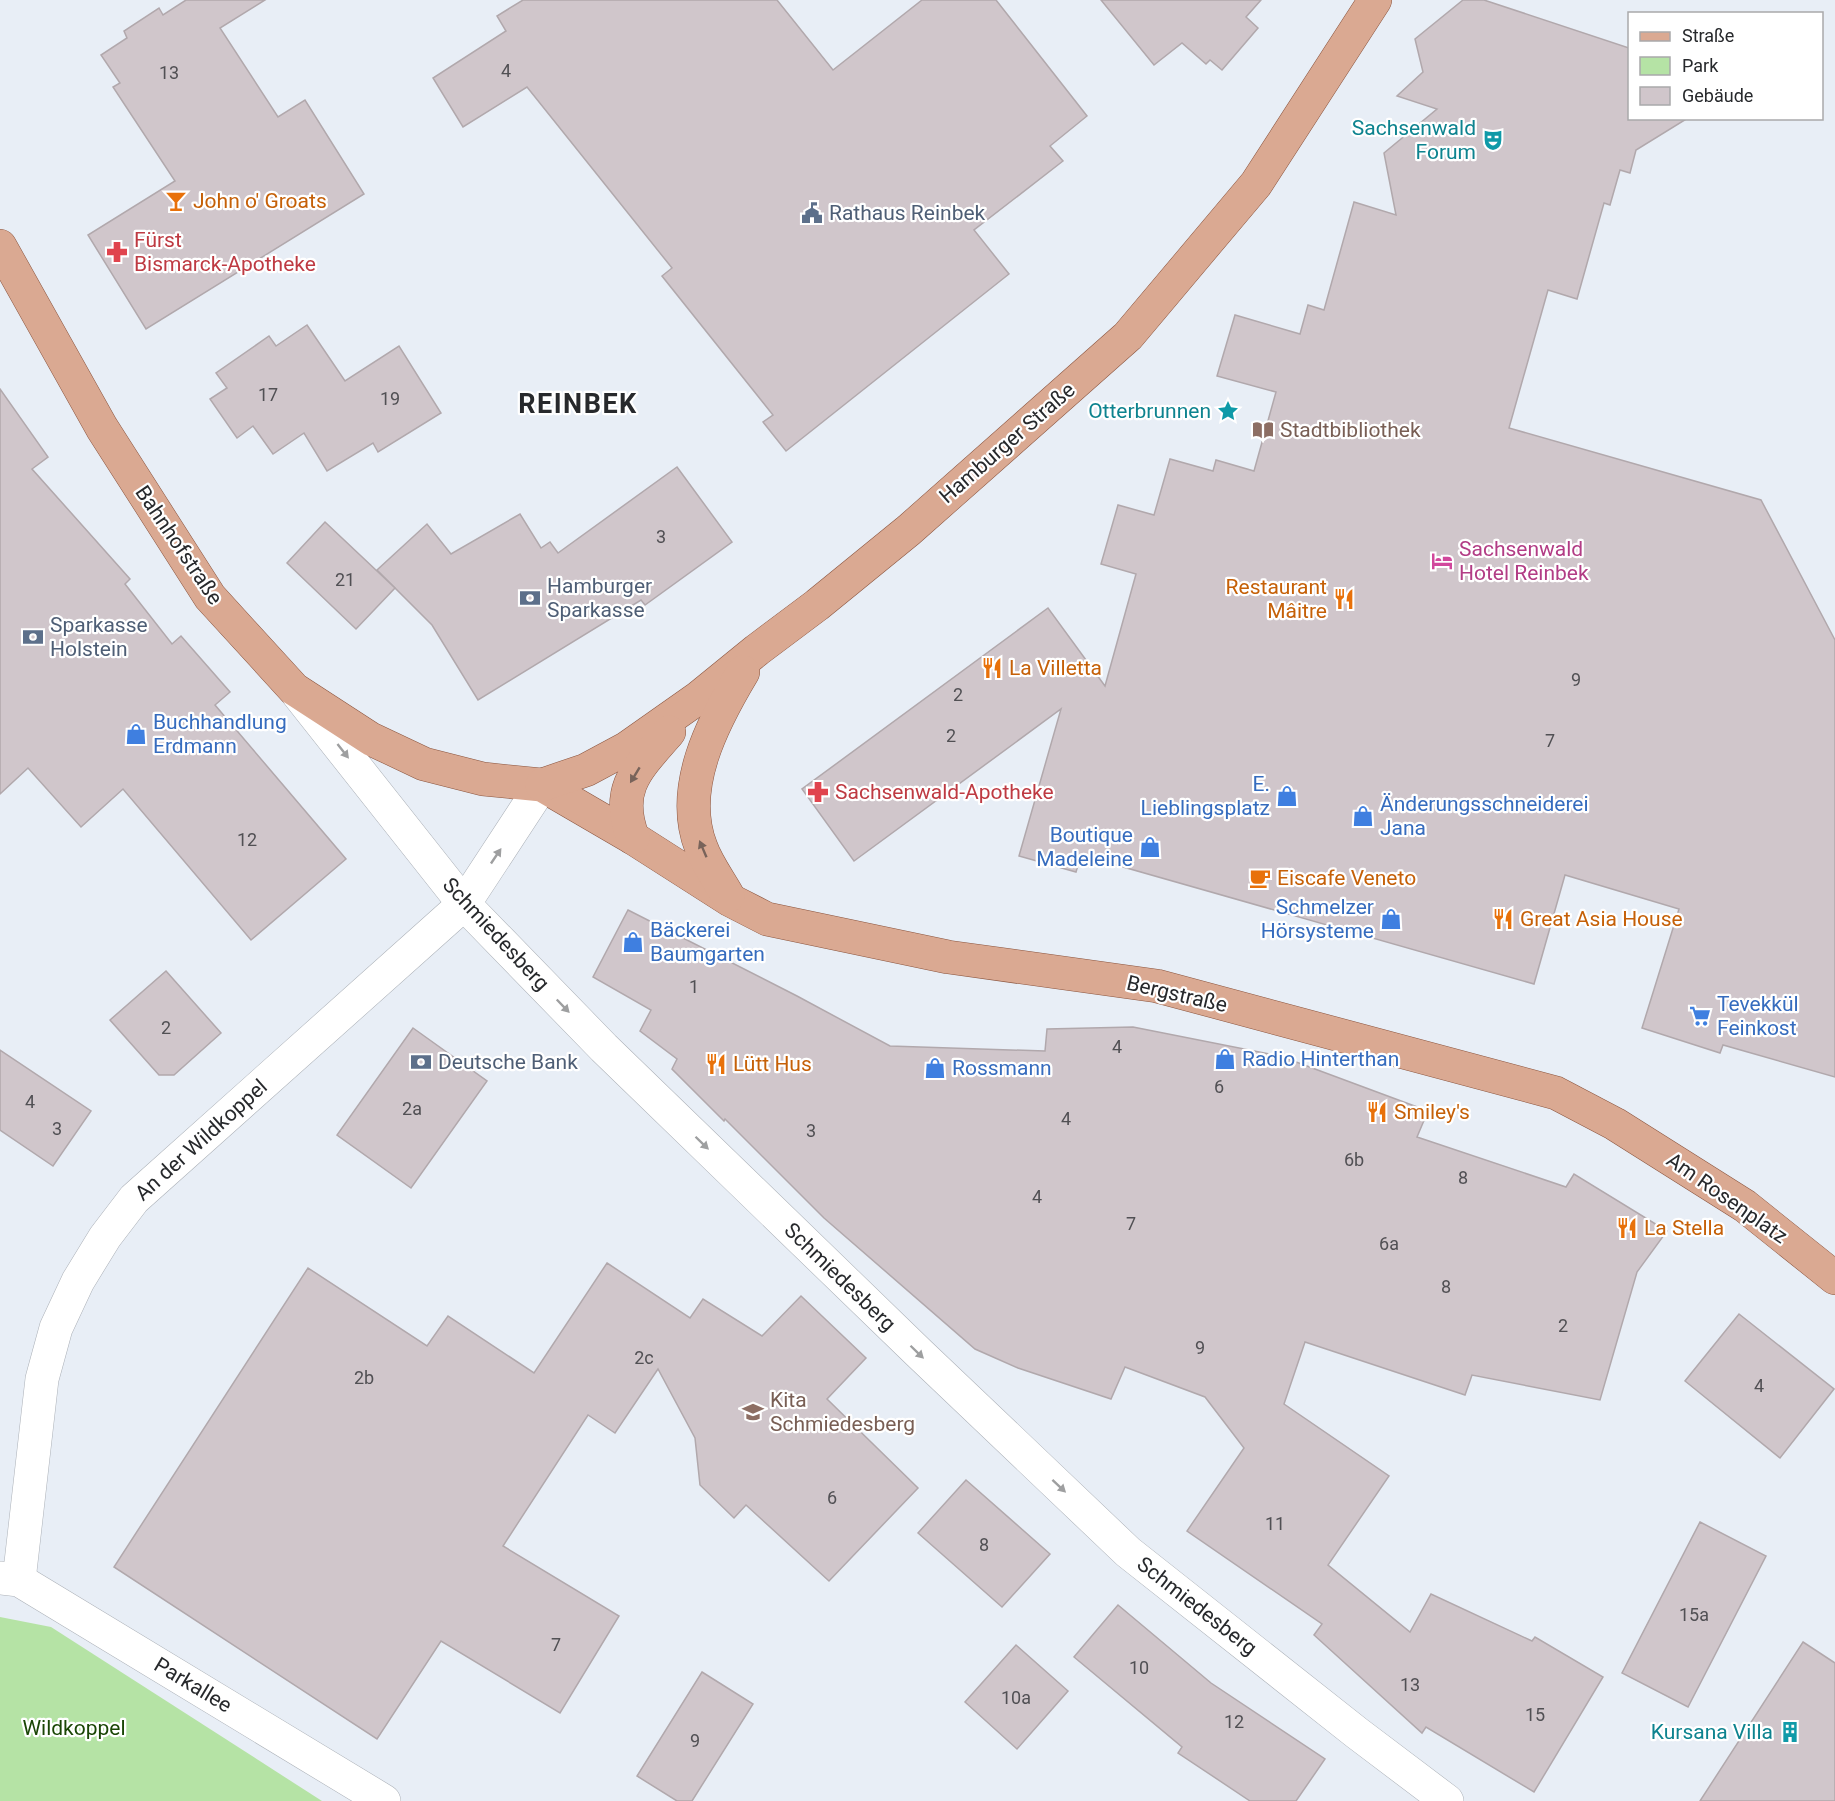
<svg xmlns="http://www.w3.org/2000/svg" width="1835" height="1801" font-family="Roboto,sans-serif">
	<style>
		.green { fill: #b5e3a5 }
		.building { fill: #d0c6cb; stroke: #b1a8ac; stroke-width: 1.5 }
		.lines { fill: none; stroke-linecap: round; stroke-linejoin: round }
		.minor-casing { stroke: #abb0b7; stroke-width: 34 }
		.major-casing { stroke: #8b5640; stroke-width: 34 }
		.minor { stroke: #fff; stroke-width: 33 }
		.major { stroke: #daa992; stroke-width: 33 }
		.oneway { fill: #9e9fa0 }
		.oneway2 { fill: #78635a }
		.labels { text-anchor: middle; dominant-baseline: central; stroke-width: 4.5; stroke-linejoin: round; paint-order: stroke }
		.number-label { font-size: 18px; fill: #515054 }
		.culture-label { font-size: 21px; fill: #0d838f; stroke: #fff; text-anchor: end }
		.food-label { font-size: 21px; fill: #c56008; stroke: #fff; text-anchor: start }
		.service-label { font-size: 21px; fill: #4e5e75; stroke: #fff; text-anchor: start }
		.health-label { font-size: 21px; fill: #be3a42; stroke: #fff; text-anchor: start }
		.education-label { font-size: 21px; fill: #785e54; stroke: #fff; text-anchor: start }
		.street-label { font-size: 21px; fill: #27292c; stroke: #fff }
		.hotel-label { font-size: 21px; fill: #b23c85; stroke: #fff; text-anchor: start }
		.shop-label { font-size: 21px; fill: #366cbe; stroke: #fff; text-anchor: start }
		.park-label { font-size: 21px; fill: #1a4605; stroke: #fff }
		.district-label { font-size: 27px; font-weight: bold; letter-spacing: 1.5px; fill: #27292c; stroke: #fff }
	</style>
	<rect width="100%" height="100%" fill="#e8eef6"/>
	<path class="green" d="M 0,1617 L 51,1627 L 322,1801 L 0,1801 Z"/>
	<g class="building">
		<path d="M 186,0 L 265,0 L 220,28 L 278,117 L 305,100 L 364,194 L 146,329 L 88,235 L 175,181 L 113,87 L 120,83 L 101,55 L 127,38 L 124,31 L 159,8 L 163,15 Z"/>
		<path d="M 523,0 L 777,0 L 833,70 L 922,0 L 996,0 L 1087,116 L 1050,146 L 1063,161 L 974,230 L 1009,274 L 786,451 L 763,422 L 773,415 L 662,276 L 672,268 L 527,87 L 463,127 L 433,78 L 506,31 L 497,16 Z"/>
		<path d="M 1101,0 L 1261,0 L 1246,17 L 1258,28 L 1222,70 L 1210,60 L 1206,64 L 1182,43 L 1154,65 Z"/>
		<path d="M 1463,0 L 1484,0 L 1629,48 L 1629,118 L 1688,118 L 1636,150 L 1630,173 L 1620,170 L 1610,205 L 1604,203 L 1577,299 L 1548,290 L 1509,428 L 1761,500 L 1835,640 L 1835,1077 L 1723,1045 L 1720,1053 L 1642,1028 L 1679,909 L 1565,875 L 1534,984 L 1081,855 L 1076,872 L 1019,856 L 1061,709 L 854,861 L 802,789 L 1048,608 L 1105,686 L 1136,574 L 1101,564 L 1118,505 L 1154,515 L 1170,459 L 1213,471 L 1216,460 L 1254,471 L 1276,392 L 1217,376 L 1235,315 L 1300,334 L 1308,305 L 1324,310 L 1354,202 L 1396,215 L 1384,153 L 1437,109 L 1397,96 L 1423,72 L 1415,39 Z"/>
		<path d="M 307,325 L 345,381 L 399,346 L 441,413 L 378,452 L 373,443 L 327,471 L 304,433 L 273,454 L 253,426 L 237,438 L 210,399 L 227,388 L 216,373 L 269,336 L 276,346 Z"/>
		<path d="M 0,389 L 48,457 L 32,469 L 130,579 L 125,584 L 172,644 L 181,636 L 230,692 L 215,705 L 346,859 L 251,940 L 123,789 L 81,827 L 28,768 L 0,794 Z"/>
		<path d="M 677,467 L 732,542 L 645,605 L 641,600 L 478,700 L 432,625 L 377,570 L 427,524 L 451,554 L 520,514 L 541,548 L 550,542 L 558,553 Z"/>
		<path d="M 325,522 L 395,588 L 356,629 L 287,563 Z"/>
		<path d="M 628,910 L 797,996 L 890,1046 L 1045,1051 L 1047,1029 L 1133,1027 L 1280,1056 L 1428,1111 L 1417,1137 L 1566,1187 L 1574,1174 L 1667,1231 L 1637,1272 L 1600,1400 L 1472,1375 L 1465,1395 L 1305,1342 L 1284,1404 L 1389,1476 L 1328,1565 L 1410,1632 L 1431,1594 L 1532,1641 L 1535,1637 L 1603,1677 L 1534,1792 L 1426,1727 L 1422,1733 L 1314,1635 L 1322,1624 L 1187,1531 L 1244,1448 L 1205,1397 L 1125,1367 L 1111,1399 L 1018,1368 L 975,1349 L 824,1218 L 725,1119 L 724,1121 L 672,1069 L 677,1059 L 640,1031 L 651,1010 L 593,977 Z"/>
		<path d="M 166,971 L 221,1033 L 174,1075 L 159,1075 L 110,1020 Z"/>
		<path d="M 413,1028 L 487,1081 L 411,1188 L 337,1135 Z"/>
		<path d="M 0,1050 L 91,1111 L 53,1166 L 0,1130 Z"/>
		<path d="M 607,1263 L 690,1318 L 703,1299 L 762,1336 L 801,1296 L 866,1358 L 827,1399 L 918,1488 L 829,1581 L 746,1505 L 734,1518 L 700,1485 L 695,1438 L 658,1369 L 615,1433 L 588,1415 L 503,1546 L 619,1616 L 560,1713 L 441,1641 L 377,1739 L 114,1567 L 308,1268 L 427,1346 L 448,1316 L 534,1373 Z"/>
		<path d="M 1739,1314 L 1834,1389 L 1780,1458 L 1685,1381 Z"/>
		<path d="M 966,1480 L 1050,1554 L 1002,1607 L 918,1533 Z"/>
		<path d="M 1700,1522 L 1766,1556 L 1688,1707 L 1622,1673 Z"/>
		<path d="M 1118,1605 L 1211,1683 L 1325,1759 L 1296,1801 L 1250,1801 L 1178,1753 L 1182,1747 L 1074,1657 Z"/>
		<path d="M 1803,1642 L 1835,1663 L 1835,1801 L 1700,1801 Z"/>
		<path d="M 1016,1645 L 1068,1691 L 1017,1749 L 965,1702 Z"/>
		<path d="M 702,1672 L 753,1704 L 692,1801 L 677,1801 L 637,1776 Z"/>
	</g>
	<g class="lines">
		<defs>
			<g id="minor">
				<path d="M 298,694 L 464,904 L 604,1048 L 920,1354 L 1128,1552 L 1357,1733 L 1447,1801"/>
				<path d="M 0,1578 L 19,1580 L 384,1801"/>
				<path d="M 19,1580 L 42,1379 L 56,1328 L 78,1281 L 105,1237 L 134,1199 L 464,904 L 542,785"/>
			</g>
			<g id="major">
				<path d="M 0,246 L 102,428 L 210,597 L 294,689 L 371,739 L 424,764 L 483,779 L 542,785 L 633,838 L 730,900 L 767,919 L 948,957 L 1157,986 L 1556,1093 L 1615,1124 L 1745,1206 L 1835,1278"/>
				<path d="M 542,785 L 586,770 L 627,748 L 698,698 L 757,650 L 817,605 L 909,530 L 1128,336 L 1256,184 L 1375,0"/>
				<path d="M 633,838 C 614,788 638,768 669,732"/>
				<path d="M 728,896 C 719,880 707,864 701,847 C 678,788 713,722 743,672"/>
			</g>
		</defs>
		<use href="#minor" class="minor-casing"/>
		<use href="#major" class="major-casing"/>
		<use href="#minor" class="minor"/>
		<use href="#major" class="major"/>
	</g>
	<defs><path id="oneway-solid" d="M-6-.8H1V-3.2L6.5 0L1 3.2V.8H-6Z" transform="scale(1.5)"/></defs>
	<g class="oneway">
		<use href="#oneway-solid" transform="translate(343 751) rotate(52)"/>
		<use href="#oneway-solid" transform="translate(496 856) rotate(-56)"/>
		<use href="#oneway-solid" transform="translate(563 1006) rotate(46)"/>
		<use href="#oneway-solid" transform="translate(702 1143) rotate(44)"/>
		<use href="#oneway-solid" transform="translate(917 1352) rotate(44)"/>
		<use href="#oneway-solid" transform="translate(1059 1486) rotate(43)"/>
	</g>
	<g class="oneway2">
		<use href="#oneway-solid" transform="translate(635 775) rotate(121)"/>
		<use href="#oneway-solid" transform="translate(703 849) rotate(-113)"/>
	</g>
	<defs>
		<symbol id="theatre-bare" viewBox="-9 -9 18 18"><path d="M-5-5.5Q0-4 5-5.5V0Q5 5 0 6Q-5 5-5 0ZM-3.3-2.5H-1v1.5H-3.3ZM1-2.5H3.3v1.5H1ZM-2.8 1Q0 5.5 2.8 1Z" fill="#0f9aa8" stroke="#fff" stroke-width="2.5" paint-order="stroke"/></symbol>
		<symbol id="bar-bare" viewBox="-9 -9 18 18"><path d="M-6-5H6L.8 .8V4.5H3.5V6h-7V4.5H-.8V.8Z" fill="#e8710a" stroke="#fff" stroke-width="2.5" paint-order="stroke"/></symbol>
		<symbol id="civic-bare" viewBox="-9 -9 18 18"><path d="M-.6-6.5H3V-4.5H.6V-3L4-1V1h2V6H-6V1h2V-1L-.6-3ZM-1.2 2.5V6h2.4V2.5Z" fill="#5c6f8a" stroke="#fff" stroke-width="2.5" paint-order="stroke"/></symbol>
		<symbol id="pharmacy-bare" viewBox="-9 -9 18 18"><path d="M-2-6h4v4h4v4h-4v4h-4v-4h-4v-4h4Z" fill="#e0444e" stroke="#fff" stroke-width="2.5" paint-order="stroke"/></symbol>
		<symbol id="sight-bare" viewBox="-9 -9 18 18"><path d="M0-6L1.8-2.2L6-1.7L2.9 1.2L3.7 5.4L0 3.3L-3.7 5.4L-2.9 1.2L-6-1.7L-1.8-2.2Z" fill="#0f9aa8" stroke="#fff" stroke-width="2.5" paint-order="stroke"/></symbol>
		<symbol id="library-bare" viewBox="-9 -9 18 18"><path d="M-6-4Q-3-5.5-.7-3.5V5Q-3 3-6 4ZM6-4Q3-5.5 .7-3.5V5Q3 3 6 4Z" fill="#8d6e63" stroke="#fff" stroke-width="2.5" paint-order="stroke"/></symbol>
		<symbol id="hotel-bare" viewBox="-9 -9 18 18"><path d="M-6-4.5h1.5V1H6V5H4.5V3h-9V5H-6ZM-4 0a1.8 1.8 0 1 1 3.6 0ZM.5 0V-2.5h3Q6-2.5 6 0Z" fill="#d1479c" stroke="#fff" stroke-width="2.5" paint-order="stroke"/></symbol>
		<symbol id="bank-bare" viewBox="-9 -9 18 18"><path d="M-6-4H6V4H-6ZM0-2.3a2.3 2.3 0 1 0 0 4.6a2.3 2.3 0 1 0 0-4.6Z" fill="#5c6f8a" stroke="#fff" stroke-width="2.5" paint-order="stroke"/></symbol>
		<symbol id="restaurant-bare" viewBox="-9 -9 18 18"><path d="M-5-6h1v4h1v-4h1v4h1v-4h1v5L-1.5 .5V6h-2V.5L-5-1ZM5-6V6H3V1.5H1.5Q1.5-4 5-6Z" fill="#e8710a" stroke="#fff" stroke-width="2.5" paint-order="stroke"/></symbol>
		<symbol id="shop-bare" viewBox="-9 -9 18 18"><path d="M-5-2.5h2.3a2.7 3.5 0 0 1 5.4 0H5L5.5 6h-11ZM-1.5-2.5h3a1.5 2.3 0 0 0-3 0Z" fill="#3f7fe0" stroke="#fff" stroke-width="2.5" paint-order="stroke"/></symbol>
		<symbol id="cafe-bare" viewBox="-9 -9 18 18"><path d="M-5.5-4.5H6V0H3Q3 3.5 0 3.5H-2.5Q-5.5 3.5-5.5 0ZM3-3.2v2h1.7v-2ZM-6 4.5H4V6H-6Z" fill="#e8710a" stroke="#fff" stroke-width="2.5" paint-order="stroke"/></symbol>
		<symbol id="supermarket-bare" viewBox="-9 -9 18 18"><path d="M-6-5.5h2.5l.6 2H6L4.5 2H-2.5L-4.4-4H-6ZM-1.5 3.2a1.3 1.3 0 1 0 .1 0ZM3 3.2a1.3 1.3 0 1 0 .1 0Z" fill="#3f7fe0" stroke="#fff" stroke-width="2.5" paint-order="stroke"/></symbol>
		<symbol id="school-bare" viewBox="-9 -9 18 18"><path d="M0-5L7-2L0 1L-7-2ZM-4 1L0 2.5L4 1V4Q0 6-4 4Z" fill="#8d6e63" stroke="#fff" stroke-width="2.5" paint-order="stroke"/></symbol>
		<symbol id="building-bare" viewBox="-9 -9 18 18"><path d="M-4-6H4V6H1V3H-1V6H-4ZM-2.5-4.3h1.7v1.8h-1.7ZM.8-4.3h1.7v1.8H.8ZM-2.5-1h1.7V.8h-1.7ZM.8-1h1.7V.8H.8Z" fill="#0f9aa8" stroke="#fff" stroke-width="2.5" paint-order="stroke"/></symbol>
	</defs>
	<g fill-rule="evenodd">
		<use href="#theatre-bare" x="1478" y="125" width="30" height="30"/>
		<use href="#bar-bare" x="161" y="186" width="30" height="30"/>
		<use href="#civic-bare" x="797" y="198" width="30" height="30"/>
		<use href="#pharmacy-bare" x="102" y="237" width="30" height="30"/>
		<use href="#sight-bare" x="1213" y="396" width="30" height="30"/>
		<use href="#library-bare" x="1248" y="415" width="30" height="30"/>
		<use href="#hotel-bare" x="1427" y="546" width="30" height="30"/>
		<use href="#bank-bare" x="515" y="583" width="30" height="30"/>
		<use href="#restaurant-bare" x="1329" y="584" width="30" height="30"/>
		<use href="#bank-bare" x="18" y="622" width="30" height="30"/>
		<use href="#restaurant-bare" x="977" y="653" width="30" height="30"/>
		<use href="#shop-bare" x="121" y="719" width="30" height="30"/>
		<use href="#pharmacy-bare" x="803" y="777" width="30" height="30"/>
		<use href="#shop-bare" x="1272" y="781" width="30" height="30"/>
		<use href="#shop-bare" x="1348" y="801" width="30" height="30"/>
		<use href="#shop-bare" x="1135" y="832" width="30" height="30"/>
		<use href="#cafe-bare" x="1245" y="863" width="30" height="30"/>
		<use href="#shop-bare" x="1376" y="904" width="30" height="30"/>
		<use href="#restaurant-bare" x="1488" y="904" width="30" height="30"/>
		<use href="#shop-bare" x="618" y="927" width="30" height="30"/>
		<use href="#supermarket-bare" x="1685" y="1001" width="30" height="30"/>
		<use href="#shop-bare" x="1210" y="1044" width="30" height="30"/>
		<use href="#bank-bare" x="406" y="1047" width="30" height="30"/>
		<use href="#restaurant-bare" x="701" y="1049" width="30" height="30"/>
		<use href="#shop-bare" x="920" y="1053" width="30" height="30"/>
		<use href="#restaurant-bare" x="1362" y="1097" width="30" height="30"/>
		<use href="#restaurant-bare" x="1612" y="1213" width="30" height="30"/>
		<use href="#school-bare" x="738" y="1397" width="30" height="30"/>
		<use href="#building-bare" x="1775" y="1717" width="30" height="30"/>
	</g>
	<g class="labels">
		<g class="number-label">
			<text x="506" y="70">4</text>
			<text x="169" y="72">13</text>
			<text x="268" y="394">17</text>
			<text x="390" y="398">19</text>
			<text x="661" y="536">3</text>
			<text x="345" y="579">21</text>
			<text x="1576" y="679">9</text>
			<text x="958" y="694">2</text>
			<text x="951" y="735">2</text>
			<text x="1550" y="740">7</text>
			<text x="247" y="839">12</text>
			<text x="694" y="986">1</text>
			<text x="166" y="1027">2</text>
			<text x="1117" y="1046">4</text>
			<text x="1219" y="1086">6</text>
			<text x="30" y="1101">4</text>
			<text x="412" y="1108">2a</text>
			<text x="1066" y="1118">4</text>
			<text x="57" y="1128">3</text>
			<text x="811" y="1130">3</text>
			<text x="1354" y="1159">6b</text>
			<text x="1463" y="1177">8</text>
			<text x="1037" y="1196">4</text>
			<text x="1131" y="1223">7</text>
			<text x="1389" y="1243">6a</text>
			<text x="1446" y="1286">8</text>
			<text x="1563" y="1325">2</text>
			<text x="1200" y="1347">9</text>
			<text x="644" y="1357">2c</text>
			<text x="364" y="1377">2b</text>
			<text x="1759" y="1385">4</text>
			<text x="832" y="1497">6</text>
			<text x="1275" y="1523">11</text>
			<text x="984" y="1544">8</text>
			<text x="1694" y="1614">15a</text>
			<text x="556" y="1644">7</text>
			<text x="1139" y="1667">10</text>
			<text x="1410" y="1684">13</text>
			<text x="1016" y="1697">10a</text>
			<text x="1535" y="1714">15</text>
			<text x="1234" y="1721">12</text>
			<text x="695" y="1740">9</text>
		</g>
		<g class="culture-label">
			<text x="1476" y="128">Sachsenwald<tspan x="1476" dy="24">Forum</tspan></text>
			<text x="1211" y="411">Otterbrunnen</text>
			<text x="1773" y="1732">Kursana Villa</text>
		</g>
		<g class="food-label">
			<text x="193" y="201">John o' Groats</text>
			<text x="1327" y="587" text-anchor="end">Restaurant<tspan x="1327" dy="24">Mâitre</tspan></text>
			<text x="1009" y="668">La Villetta</text>
			<text x="1277" y="878">Eiscafe Veneto</text>
			<text x="1520" y="919">Great Asia House</text>
			<text x="733" y="1064">Lütt Hus</text>
			<text x="1394" y="1112">Smiley's</text>
			<text x="1644" y="1228">La Stella</text>
		</g>
		<g class="service-label">
			<text x="829" y="213">Rathaus Reinbek</text>
			<text x="547" y="586">Hamburger<tspan x="547" dy="24">Sparkasse</tspan></text>
			<text x="50" y="625">Sparkasse<tspan x="50" dy="24">Holstein</tspan></text>
			<text x="438" y="1062">Deutsche Bank</text>
		</g>
		<g class="health-label">
			<text x="134" y="240">Fürst<tspan x="134" dy="24">Bismarck-Apotheke</tspan></text>
			<text x="835" y="792">Sachsenwald-Apotheke</text>
		</g>
		<g class="education-label">
			<text x="1280" y="430">Stadtbibliothek</text>
			<text x="770" y="1400">Kita<tspan x="770" dy="24">Schmiedesberg</tspan></text>
		</g>
		<g class="street-label">
			<text transform="translate(1007 443) rotate(-41)">Hamburger Straße</text>
			<text transform="translate(179 545) rotate(56)">Bahnhofstraße</text>
			<text transform="translate(496 934) rotate(47)">Schmiedesberg</text>
			<text transform="translate(1177 994) rotate(13)">Bergstraße</text>
			<text transform="translate(201 1140) rotate(-42)">An der Wildkoppel</text>
			<text transform="translate(1727 1198) rotate(35)">Am Rosenplatz</text>
			<text transform="translate(840 1277) rotate(44)">Schmiedesberg</text>
			<text transform="translate(1197 1606) rotate(38)">Schmiedesberg</text>
			<text transform="translate(193 1685) rotate(31)">Parkallee</text>
		</g>
		<g class="hotel-label">
			<text x="1459" y="549">Sachsenwald<tspan x="1459" dy="24">Hotel Reinbek</tspan></text>
		</g>
		<g class="shop-label">
			<text x="153" y="722">Buchhandlung<tspan x="153" dy="24">Erdmann</tspan></text>
			<text x="1270" y="784" text-anchor="end">E.<tspan x="1270" dy="24">Lieblingsplatz</tspan></text>
			<text x="1380" y="804">Änderungsschneiderei<tspan x="1380" dy="24">Jana</tspan></text>
			<text x="1133" y="835" text-anchor="end">Boutique<tspan x="1133" dy="24">Madeleine</tspan></text>
			<text x="1374" y="907" text-anchor="end">Schmelzer<tspan x="1374" dy="24">Hörsysteme</tspan></text>
			<text x="650" y="930">Bäckerei<tspan x="650" dy="24">Baumgarten</tspan></text>
			<text x="1717" y="1004">Tevekkül<tspan x="1717" dy="24">Feinkost</tspan></text>
			<text x="1242" y="1059">Radio Hinterthan</text>
			<text x="952" y="1068">Rossmann</text>
		</g>
		<g class="park-label">
			<text x="74" y="1728">Wildkoppel</text>
		</g>
		<g class="district-label">
			<text x="578" y="404">REINBEK</text>
		</g>
	</g>
	<rect x="1628" y="12" width="195" height="108" fill="#ffffff" stroke="#a9a9ab" stroke-width="1.5"/>
	<rect x="1640" y="32" width="30" height="9" fill="#daa992" stroke="#a9a9ab" stroke-width="1.5"/>
	<text x="1682" y="42" font-size="18" fill="#27292c">Straße</text>
	<rect x="1640" y="57" width="30" height="18" fill="#b5e3a5" stroke="#a9a9ab" stroke-width="1.5"/>
	<text x="1682" y="72" font-size="18" fill="#27292c">Park</text>
	<rect x="1640" y="87" width="30" height="18" fill="#d0c6cb" stroke="#a9a9ab" stroke-width="1.5"/>
	<text x="1682" y="102" font-size="18" fill="#27292c">Gebäude</text>
</svg>
